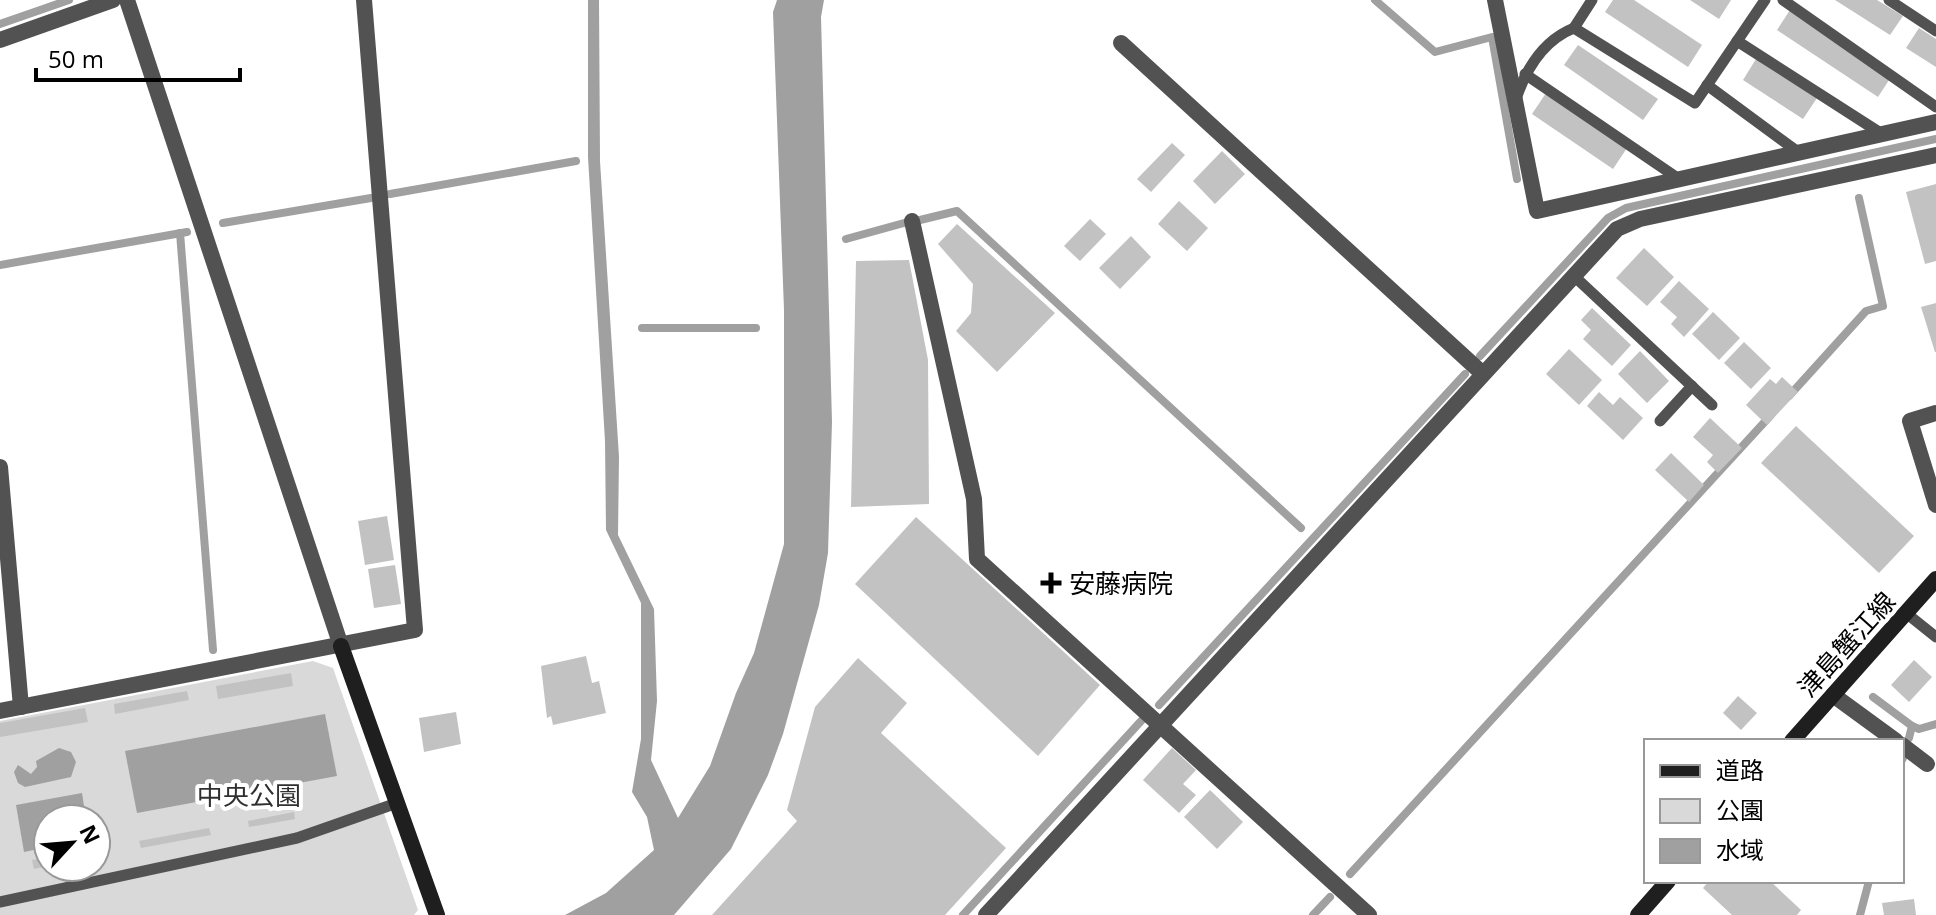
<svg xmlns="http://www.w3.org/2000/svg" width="1936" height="915" font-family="'Open Sans','Noto Sans JP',sans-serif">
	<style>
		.green { fill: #d9d9d9; fill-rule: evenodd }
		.water { fill: #a0a0a0 }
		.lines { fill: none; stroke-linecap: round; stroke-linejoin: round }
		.stream { stroke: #a0a0a0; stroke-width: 8 }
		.building { fill: #c2c2c2 }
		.lane { stroke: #525252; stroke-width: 11 }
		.street { stroke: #525252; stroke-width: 16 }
		.secondary { stroke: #1f1f1f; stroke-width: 16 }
		.poi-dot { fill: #000; stroke: #fff; stroke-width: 3 }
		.labels { text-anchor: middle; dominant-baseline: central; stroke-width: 8; stroke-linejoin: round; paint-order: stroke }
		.poi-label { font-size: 26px; fill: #000; stroke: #fff; text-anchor: start }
		.street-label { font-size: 26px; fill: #000; stroke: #fff }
		.park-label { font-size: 26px; fill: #303030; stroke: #fff }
	</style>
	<rect width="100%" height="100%" fill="#fff"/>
	<path class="green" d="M 313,661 L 333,668 L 418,910 L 414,915 L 0,915 L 0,721 ZM 48,819 L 96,819 L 96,867 L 48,867 Z"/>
	<g class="water">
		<path d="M 588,0 L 599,0 L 600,161 L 619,457 L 618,535 L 654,609 L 657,701 L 651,760 L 678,818 L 710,766 L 736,693 L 754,653 L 784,544 L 784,310 L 773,12 L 777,0 L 824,0 L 821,17 L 832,422 L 828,553 L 819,605 L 783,734 L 768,775 L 731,849 L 674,915 L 565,915 L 606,893 L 654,850 L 647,817 L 632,792 L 641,739 L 641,603 L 606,530 L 605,441 L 588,157 Z"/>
		<path d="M 325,714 L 337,776 L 137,813 L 125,751 Z"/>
		<path d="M 59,748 L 71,752 L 76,762 L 71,777 L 25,787 L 18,783 L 14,772 L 18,765 L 31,774 L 37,767 L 36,761 Z"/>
		<path d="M 82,793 L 86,819 L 48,819 L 48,847 L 24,852 L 16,805 Z"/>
	</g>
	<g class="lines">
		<g class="stream">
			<path d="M 1375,0 L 1435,52 L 1492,37 L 1517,179"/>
			<path d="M 0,24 L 69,0"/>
			<path d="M 390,194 L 576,161"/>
			<path d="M 920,220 L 957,211 L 1301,528"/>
			<path d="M 223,223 L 371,198"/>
			<path d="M 180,233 L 213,650"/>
			<path d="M 846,239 L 904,223"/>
			<path d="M 0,265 L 187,232"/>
			<path d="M 642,328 L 756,328"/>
			<path d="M 1480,356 L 1608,218 L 1626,208 L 1936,139"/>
			<path d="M 1789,396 L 1866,311 L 1883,306 L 1859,198"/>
			<path d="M 1873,697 L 1912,726 L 1909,738"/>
			<path d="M 1159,705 L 1465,374"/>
			<path d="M 1912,726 L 1919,729 L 1936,724"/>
			<path d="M 1902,760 L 1903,758"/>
			<path d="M 1350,874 L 1771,415"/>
			<path d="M 963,915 L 1142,720"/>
			<path d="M 1313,915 L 1330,897"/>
			<path d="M 1860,915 L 1869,881"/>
		</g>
	</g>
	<g class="building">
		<path d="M 1613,0 L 1634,0 L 1702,45 L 1688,67 L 1605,12 Z"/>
		<path d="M 1690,0 L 1731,0 L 1719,19 Z"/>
		<path d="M 1835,0 L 1877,0 L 1903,16 L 1890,35 Z"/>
		<path d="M 1790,10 L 1891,77 L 1878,97 L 1777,30 Z"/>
		<path d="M 1919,28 L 1936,39 L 1936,67 L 1906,48 Z"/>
		<path d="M 1578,45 L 1658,99 L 1643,120 L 1564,65 Z"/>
		<path d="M 1756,59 L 1817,98 L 1803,119 L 1743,80 Z"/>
		<path d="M 1546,93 L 1627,148 L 1613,169 L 1532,114 Z"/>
		<path d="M 1172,143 L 1185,155 L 1151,192 L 1137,179 Z"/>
		<path d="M 1222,151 L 1245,174 L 1215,204 L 1193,181 Z"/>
		<path d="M 1936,184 L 1936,261 L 1925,264 L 1906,192 Z"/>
		<path d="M 1179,201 L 1208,228 L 1187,251 L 1158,224 Z"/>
		<path d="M 1090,219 L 1106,234 L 1080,261 L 1064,246 Z"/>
		<path d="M 957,224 L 1055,313 L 997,372 L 956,331 L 971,313 L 973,284 L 938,244 Z"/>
		<path d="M 1131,236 L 1151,257 L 1120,289 L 1099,268 Z"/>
		<path d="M 1644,248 L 1674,277 L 1647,306 L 1616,278 Z"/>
		<path d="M 909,260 L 928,360 L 929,504 L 851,507 L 856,261 Z"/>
		<path d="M 1679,281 L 1709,309 L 1684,337 L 1671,324 L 1677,317 L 1660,302 Z"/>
		<path d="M 1936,303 L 1936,352 L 1935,352 L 1921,307 Z"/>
		<path d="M 1592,308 L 1631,345 L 1612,366 L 1583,339 L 1591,330 L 1581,320 Z"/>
		<path d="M 1713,312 L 1740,338 L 1719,360 L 1692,334 Z"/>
		<path d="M 1744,342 L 1771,368 L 1751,389 L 1724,363 Z"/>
		<path d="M 1569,349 L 1602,380 L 1579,405 L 1546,374 Z"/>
		<path d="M 1640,351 L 1669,381 L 1647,403 L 1618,374 Z"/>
		<path d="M 1782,377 L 1798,392 L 1767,425 L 1746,405 L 1770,379 L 1776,384 Z"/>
		<path d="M 1599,392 L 1613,405 L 1620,397 L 1643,418 L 1623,440 L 1587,406 Z"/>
		<path d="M 1710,418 L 1742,448 L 1718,473 L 1707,462 L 1713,455 L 1693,437 Z"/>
		<path d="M 1796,426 L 1914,536 L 1879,573 L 1761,463 Z"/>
		<path d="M 1671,453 L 1704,485 L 1689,502 L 1655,470 Z"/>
		<path d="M 387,516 L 394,560 L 365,565 L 358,521 Z"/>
		<path d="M 916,517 L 1100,685 L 1038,756 L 855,584 Z"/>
		<path d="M 395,565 L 401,604 L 374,608 L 368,569 Z"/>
		<path d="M 586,656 L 592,683 L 599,681 L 606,713 L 553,725 L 551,716 L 547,718 L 541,666 Z"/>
		<path d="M 858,658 L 907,703 L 881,733 L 1006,848 L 945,915 L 712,915 L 797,821 L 787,810 L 815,707 Z"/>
		<path d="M 1914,660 L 1932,677 L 1909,702 L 1891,685 Z"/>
		<path d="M 291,673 L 293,686 L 218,699 L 216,686 Z"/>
		<path d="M 187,691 L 189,700 L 115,714 L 114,704 Z"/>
		<path d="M 1738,696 L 1757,713 L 1741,730 L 1723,713 Z"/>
		<path d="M 85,708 L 88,722 L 0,737 L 0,723 Z"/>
		<path d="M 456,712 L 461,744 L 424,752 L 419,718 Z"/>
		<path d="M 1172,748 L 1196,770 L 1183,784 L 1196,795 L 1179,813 L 1143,780 Z"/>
		<path d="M 1210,790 L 1243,822 L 1217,849 L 1184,817 Z"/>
		<path d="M 294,812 L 295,819 L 249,827 L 248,821 Z"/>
		<path d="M 209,828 L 211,835 L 141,848 L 139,841 Z"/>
		<path d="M 48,857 L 48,866 L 34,869 L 32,860 Z"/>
		<path d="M 1709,881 L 1770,881 L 1801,910 L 1797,915 L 1732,915 L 1703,888 Z"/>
		<path d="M 1914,899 L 1916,915 L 1884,915 L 1882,903 Z"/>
	</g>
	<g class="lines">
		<g class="lane">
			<path d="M 1592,0 L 1574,28 L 1695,103 L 1765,0"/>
			<path d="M 1783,0 L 1936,107"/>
			<path d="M 1889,0 L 1936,31"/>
			<path d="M 1737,41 L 1882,134"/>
			<path d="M 1525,74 L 1679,179"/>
			<path d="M 1707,85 L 1798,152"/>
			<path d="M 1516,99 C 1526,69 1544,40 1574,28"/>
			<path d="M 1574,276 L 1712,405"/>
			<path d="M 1660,421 L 1692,386"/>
			<path d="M 1906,613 L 1936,637"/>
			<path d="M 0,902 L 297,838 L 397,803"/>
		</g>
		<g class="street">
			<path d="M 127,0 L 341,646"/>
			<path d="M 1495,0 L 1537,211 L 1936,122"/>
			<path d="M 0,40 L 113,0"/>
			<path d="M 1121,43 L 1483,374"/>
			<path d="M 912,221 L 974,499 L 977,559 L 1369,915"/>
			<path d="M 1936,413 L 1910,421 L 1936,505"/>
			<path d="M 0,467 L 21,707"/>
			<path d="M 1833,695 L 1896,741"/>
			<path d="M 0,711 L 415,630 L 364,0"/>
			<path d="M 1902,745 L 1927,764"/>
			<path d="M 986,915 L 1617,229 L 1640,219 L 1936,155"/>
		</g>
		<g class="secondary">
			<path d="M 341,646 L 437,915"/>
			<path d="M 1792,741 L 1936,579"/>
			<path d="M 1638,915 L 1668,881"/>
		</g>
	</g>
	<path class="poi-dot" d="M1047 571h8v8h8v8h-8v8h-8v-8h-8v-8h8z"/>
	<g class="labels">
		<g class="poi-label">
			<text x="1069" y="583">安藤病院</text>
		</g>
		<g class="street-label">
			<text transform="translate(1846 644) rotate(-48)">津島蟹江線</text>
		</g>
		<g class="park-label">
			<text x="249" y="795">中央公園</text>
		</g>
	</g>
	<rect x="1644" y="739" width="260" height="144" fill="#ffffff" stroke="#999999" stroke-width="2"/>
	<rect x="1660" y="765" width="40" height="12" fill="#1f1f1f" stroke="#999999" stroke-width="2"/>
	<text x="1716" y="779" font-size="24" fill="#000000">道路</text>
	<rect x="1660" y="799" width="40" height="24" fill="#d9d9d9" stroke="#999999" stroke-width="2"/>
	<text x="1716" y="819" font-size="24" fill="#000000">公園</text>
	<rect x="1660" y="839" width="40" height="24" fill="#a0a0a0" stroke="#999999" stroke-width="2"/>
	<text x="1716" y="859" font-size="24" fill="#000000">水域</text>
	<g transform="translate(72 843) rotate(64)"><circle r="38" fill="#ffffff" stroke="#999999" stroke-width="2"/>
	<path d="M0-6L14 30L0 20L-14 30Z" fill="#000000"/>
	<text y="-12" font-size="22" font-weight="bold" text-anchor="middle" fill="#000000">N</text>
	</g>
	<path d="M36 68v12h204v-12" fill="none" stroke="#000000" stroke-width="4"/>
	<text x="48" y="68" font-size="24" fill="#000000" stroke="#ffffff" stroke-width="6" paint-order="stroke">50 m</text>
</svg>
